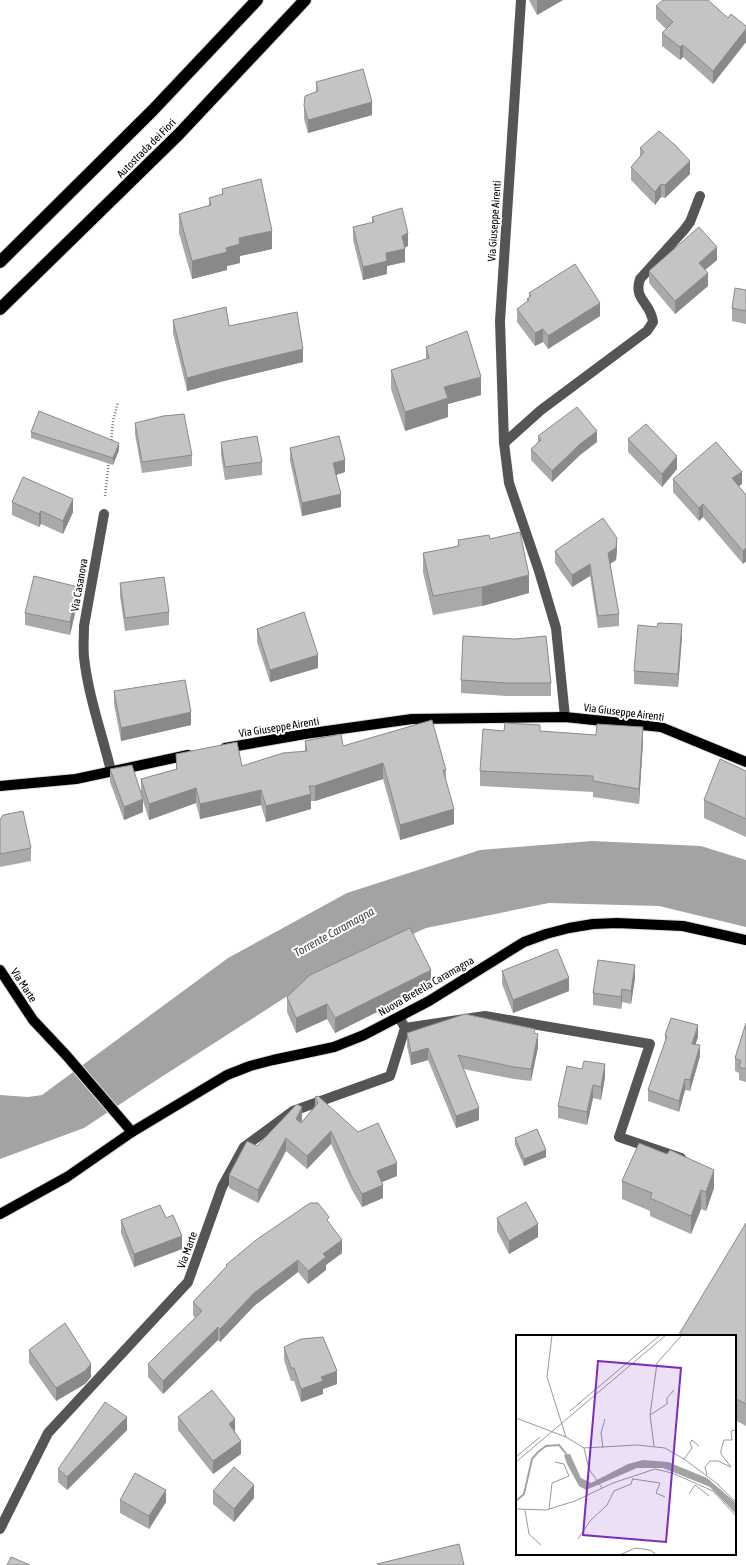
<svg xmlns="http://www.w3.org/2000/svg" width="746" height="1565" font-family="'Asap Condensed',sans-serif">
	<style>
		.water { fill: #a3a3a3 }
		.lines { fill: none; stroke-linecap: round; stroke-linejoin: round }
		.major-casing { stroke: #dbdbdb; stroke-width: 12 }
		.highway-casing { stroke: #dbdbdb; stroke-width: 14 }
		.path { stroke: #777; stroke-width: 2.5; stroke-dasharray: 1 2; stroke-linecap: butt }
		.minor { stroke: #555; stroke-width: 10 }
		.major { stroke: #000; stroke-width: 10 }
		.highway { stroke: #000; stroke-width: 12 }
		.wall { fill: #a9a9a9 }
		.shaded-wall { fill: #898989 }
		.building { fill: #c4c4c4; stroke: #898989 }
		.labels { text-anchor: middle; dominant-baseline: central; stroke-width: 4; stroke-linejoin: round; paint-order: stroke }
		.street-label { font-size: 11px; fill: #000; stroke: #fff }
		.water-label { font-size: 12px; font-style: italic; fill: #444; stroke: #fff }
		.inset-river { fill: none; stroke: #a3a3a3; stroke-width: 2 }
		.inset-road { fill: none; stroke: #999; stroke-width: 1 }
		.view { fill: #7b2cbf; fill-opacity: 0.15; stroke: #7b2cbf; stroke-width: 2 }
		.inset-edge { fill: none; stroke: #000; stroke-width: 2 }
	</style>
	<rect width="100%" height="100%" fill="#fff"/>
	<path class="water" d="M 592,841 L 701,846 L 746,860 L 746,927 L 659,906 L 549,903 L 426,928 L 314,979 L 152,1083 L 84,1128 L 0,1159 L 0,1095 L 28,1097 L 42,1095 L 228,958 L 347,893 L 480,850 Z"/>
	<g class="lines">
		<defs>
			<g id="major">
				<path d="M 225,748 L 305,734 L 412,719 L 565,717 L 661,727 L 746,762"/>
				<path d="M 0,786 L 76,779 L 188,755"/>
				<path d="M 0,970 L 33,1020 L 66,1055 L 132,1132"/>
				<path d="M 0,1214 L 67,1177 L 132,1132 L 227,1075 L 250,1066 L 273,1060 L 334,1047 L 364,1035 L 429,1001 L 524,942 L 546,934 L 569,928 L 593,924 L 617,923 L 683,926 L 746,940"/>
			</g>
			<g id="highway">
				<path d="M 0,262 L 153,110 L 257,0"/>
				<path d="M 0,309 L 179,134 L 305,0"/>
			</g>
		</defs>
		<use href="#major" class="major-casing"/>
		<use href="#highway" class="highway-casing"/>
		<g class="path">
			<path d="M 111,443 L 113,421 L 118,402"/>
			<path d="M 105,496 L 109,462"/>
		</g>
		<g class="minor">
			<path d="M 521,0 L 500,321 L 504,443 L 509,483 L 539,571 L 556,628 L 565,717"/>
			<path d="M 504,443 L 541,410 L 647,331 L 653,322 C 651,302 633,300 640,279 L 684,230 L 690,222 L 700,196"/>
			<path d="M 104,514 L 84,626 C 84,636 83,647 84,657 C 88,695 102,734 111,771"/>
			<path d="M 405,1028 L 485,1016 L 650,1044 L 619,1137 L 681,1158"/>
			<path d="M 0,1529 L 48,1433 L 188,1282 L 222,1187 L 244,1147 L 293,1111 L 390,1076 L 405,1028 L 399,1017"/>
		</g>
		<use href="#major" class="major"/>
		<use href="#highway" class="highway"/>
	</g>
	<g class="wall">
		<path d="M 529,0 L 563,0 L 537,15 Z"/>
		<path d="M 656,6 L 728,18 L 746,26 L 746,42 L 713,84 L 683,57 L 680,60 L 662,46 L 662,33 L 666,29 L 656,19 Z"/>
		<path d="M 316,82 L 372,115 L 308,133 L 304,119 L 304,106 L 316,92 Z"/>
		<path d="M 640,148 L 690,174 L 665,198 L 661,197 L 655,205 L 631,180 L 631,167 L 640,156 Z"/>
		<path d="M 222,189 L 272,249 L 240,256 L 240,263 L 227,266 L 227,270 L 192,279 L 179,233 L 179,214 L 209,206 L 209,198 L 222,194 Z"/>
		<path d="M 372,217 L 408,246 L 404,248 L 405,262 L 387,266 L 387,274 L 363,280 L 353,240 L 353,227 L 372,223 Z"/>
		<path d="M 717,260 L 705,270 L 708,286 L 675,314 L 649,283 L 649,271 Z"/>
		<path d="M 746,290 L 746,324 L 732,321 L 732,308 Z"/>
		<path d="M 529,293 L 600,316 L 548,349 L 543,342 L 535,346 L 517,322 L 517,309 L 527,302 L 527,299 L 529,298 Z"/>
		<path d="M 173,320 L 229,326 L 303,362 L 220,382 L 187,391 L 173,333 Z"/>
		<path d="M 426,347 L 481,395 L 448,404 L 448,417 L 405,431 L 391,389 L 391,370 L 426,359 Z"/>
		<path d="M 135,423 L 192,455 L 192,466 L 142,473 L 135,434 Z"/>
		<path d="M 31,432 L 119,450 L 113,465 L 31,438 Z"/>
		<path d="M 538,436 L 597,442 L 580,455 L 552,482 L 531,460 L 531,449 L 538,442 Z"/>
		<path d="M 628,439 L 677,469 L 662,487 L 628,452 Z"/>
		<path d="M 221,442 L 262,462 L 262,475 L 225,480 L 221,455 Z"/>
		<path d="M 290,448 L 345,472 L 336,475 L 341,507 L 302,516 L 290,461 Z"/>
		<path d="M 673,479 L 742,484 L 739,486 L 746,495 L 746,561 L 743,564 L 703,517 L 699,521 L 673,492 Z"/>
		<path d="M 12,502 L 73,512 L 63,534 L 41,524 L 39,527 L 12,515 Z"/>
		<path d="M 490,539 L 529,593 L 482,606 L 433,615 L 423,572 L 423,553 L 458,546 L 458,540 Z"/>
		<path d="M 617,550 L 616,560 L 610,564 L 619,614 L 619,626 L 598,628 L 590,576 L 572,587 L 555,563 L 555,551 Z"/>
		<path d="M 120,583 L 169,612 L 169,625 L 125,631 L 120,596 Z"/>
		<path d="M 78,600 L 70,635 L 25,625 L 25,613 Z"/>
		<path d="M 257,629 L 318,668 L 270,682 L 257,642 Z"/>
		<path d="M 682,637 L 678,687 L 634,684 L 634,671 Z"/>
		<path d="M 515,639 L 551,683 L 551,696 L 507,696 L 461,693 L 461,680 Z"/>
		<path d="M 114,691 L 191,725 L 121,741 L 114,704 Z"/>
		<path d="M 504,731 L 540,731 L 643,742 L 639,804 L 593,797 L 593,792 L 480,786 L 480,771 Z"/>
		<path d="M 305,741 L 343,746 L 446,770 L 446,780 L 454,824 L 400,840 L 383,779 L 315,801 L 311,801 L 311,809 L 266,822 L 261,805 L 200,819 L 196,803 L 149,820 L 143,801 L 143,812 L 124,820 L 110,782 L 110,769 L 141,792 L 141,779 L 176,770 L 176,754 L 242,766 L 305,751 Z"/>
		<path d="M 746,771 L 746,837 L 704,818 L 704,800 Z"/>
		<path d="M 0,820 L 31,848 L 31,861 L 0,867 Z"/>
		<path d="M 502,971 L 569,991 L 513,1013 L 502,984 Z"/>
		<path d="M 635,978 L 631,1004 L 622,1002 L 621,1009 L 593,1005 L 593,993 Z"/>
		<path d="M 431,985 L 335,1033 L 327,1019 L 296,1033 L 287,1012 L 287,997 Z"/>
		<path d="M 746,1023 L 746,1082 L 739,1080 L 739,1073 L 735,1071 L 735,1058 Z"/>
		<path d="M 407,1033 L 535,1033 L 538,1047 L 531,1081 L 514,1079 L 463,1069 L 479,1120 L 456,1128 L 428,1060 L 411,1065 L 407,1046 Z"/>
		<path d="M 665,1035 L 698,1037 L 695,1045 L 700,1056 L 690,1091 L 685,1090 L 679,1112 L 648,1101 L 648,1090 L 665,1042 Z"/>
		<path d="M 605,1077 L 601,1100 L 593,1098 L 587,1125 L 558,1118 L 558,1106 Z"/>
		<path d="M 315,1097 L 397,1176 L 382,1182 L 383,1198 L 362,1207 L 352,1190 L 331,1144 L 307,1169 L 286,1151 L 258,1203 L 229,1188 L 229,1175 L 257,1146 L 302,1120 L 301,1123 L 315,1106 Z"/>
		<path d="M 515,1138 L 546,1157 L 524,1166 L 515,1145 Z"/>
		<path d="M 622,1181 L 714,1188 L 706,1211 L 701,1209 L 691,1234 L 650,1216 L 650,1211 L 622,1199 Z"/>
		<path d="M 166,1218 L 182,1249 L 134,1267 L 121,1233 L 121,1220 Z"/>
		<path d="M 497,1218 L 538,1237 L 509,1254 L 497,1231 Z"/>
		<path d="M 329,1223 L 342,1253 L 326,1265 L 326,1270 L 308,1284 L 298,1272 L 254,1306 L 220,1342 L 218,1340 L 163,1394 L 148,1377 L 148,1364 L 195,1318 L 193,1315 L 193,1302 L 226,1267 L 226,1265 Z"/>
		<path d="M 746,1223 L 746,1426 L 735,1420 L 735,1336 Z"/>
		<path d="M 284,1347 L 337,1384 L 323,1389 L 323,1394 L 301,1402 L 294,1381 L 291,1381 L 284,1360 Z"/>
		<path d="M 29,1350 L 91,1377 L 85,1384 L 56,1401 L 29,1363 Z"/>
		<path d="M 178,1417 L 235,1431 L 241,1454 L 213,1474 L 178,1430 Z"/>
		<path d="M 127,1430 L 67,1490 L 58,1482 L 58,1469 Z"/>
		<path d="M 213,1491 L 254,1498 L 234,1522 L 213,1504 Z"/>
		<path d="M 120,1500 L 166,1502 L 149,1529 L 120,1513 Z"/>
	</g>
	<g class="shaded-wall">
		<path d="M 537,0 L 563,0 L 537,15 Z"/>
		<path d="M 746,29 L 746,42 L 713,84 L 713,71 Z"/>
		<path d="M 683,45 L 683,57 L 680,60 L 680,47 Z"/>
		<path d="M 372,102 L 372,115 L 308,133 L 308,120 Z"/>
		<path d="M 690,161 L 690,174 L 665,198 L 665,185 Z"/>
		<path d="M 661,184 L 661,197 L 655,205 L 655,192 Z"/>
		<path d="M 272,231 L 272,249 L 240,256 L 240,263 L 227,266 L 227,270 L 192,279 L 192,261 L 226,248 L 239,238 Z"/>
		<path d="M 408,233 L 408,246 L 402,249 L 402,236 Z"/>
		<path d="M 717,247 L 717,260 L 699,275 L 699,263 Z"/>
		<path d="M 405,249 L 405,262 L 387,266 L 387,274 L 363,280 L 363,267 L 386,253 Z"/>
		<path d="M 708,273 L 708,286 L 675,314 L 675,301 Z"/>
		<path d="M 600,303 L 600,316 L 548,349 L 548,336 Z"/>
		<path d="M 543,329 L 543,342 L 535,346 L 535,333 Z"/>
		<path d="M 303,349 L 303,362 L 220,382 L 187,391 L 187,378 L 220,369 Z"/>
		<path d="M 481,377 L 481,395 L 448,404 L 448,417 L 405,431 L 405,412 L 444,387 Z"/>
		<path d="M 597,431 L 597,442 L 580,455 L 552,482 L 552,471 L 580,444 Z"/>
		<path d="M 119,443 L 119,450 L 113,465 L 113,458 Z"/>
		<path d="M 677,456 L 677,469 L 662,487 L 662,474 Z"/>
		<path d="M 345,460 L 345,472 L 333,476 L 333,463 Z"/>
		<path d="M 742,472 L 742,484 L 732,491 L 732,478 Z"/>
		<path d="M 341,494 L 341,507 L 302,516 L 302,503 Z"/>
		<path d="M 73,499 L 73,512 L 63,534 L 63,521 Z"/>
		<path d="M 703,504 L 703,517 L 699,521 L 699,508 Z"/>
		<path d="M 41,511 L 41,524 L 39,527 L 39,514 Z"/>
		<path d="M 617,538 L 617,550 L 616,560 L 608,565 L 608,553 Z"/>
		<path d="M 746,548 L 746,561 L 743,564 L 743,551 Z"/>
		<path d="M 590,564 L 590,576 L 572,587 L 572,575 Z"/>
		<path d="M 529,575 L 529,593 L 482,606 L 482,587 Z"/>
		<path d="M 78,587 L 78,600 L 70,635 L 70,622 Z"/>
		<path d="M 682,624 L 682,637 L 678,687 L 678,674 Z"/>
		<path d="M 318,655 L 318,668 L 270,682 L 270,670 Z"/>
		<path d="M 191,712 L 191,725 L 121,741 L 121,728 Z"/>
		<path d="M 643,727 L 643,742 L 639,804 L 639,789 Z"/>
		<path d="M 383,763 L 383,779 L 315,801 L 315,786 Z"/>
		<path d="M 196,788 L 196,803 L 149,820 L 149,804 Z"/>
		<path d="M 261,790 L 261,805 L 200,819 L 200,804 Z"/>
		<path d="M 311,794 L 311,809 L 266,822 L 266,806 Z"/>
		<path d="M 143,799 L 143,812 L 124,820 L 124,807 Z"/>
		<path d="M 454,809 L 454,824 L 400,840 L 400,825 Z"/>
		<path d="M 635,965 L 635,978 L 631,1004 L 631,991 Z"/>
		<path d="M 431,970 L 431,985 L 335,1033 L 335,1018 Z"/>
		<path d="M 569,978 L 569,991 L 513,1013 L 513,1000 Z"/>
		<path d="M 622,989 L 622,1002 L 621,1009 L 621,997 Z"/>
		<path d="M 327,1004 L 327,1019 L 296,1033 L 296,1018 Z"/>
		<path d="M 698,1025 L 698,1037 L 692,1055 L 692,1044 Z"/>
		<path d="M 538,1034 L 538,1047 L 531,1081 L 531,1069 Z"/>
		<path d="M 700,1045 L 700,1056 L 690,1091 L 690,1080 Z"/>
		<path d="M 428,1048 L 428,1060 L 411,1065 L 411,1053 Z"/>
		<path d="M 605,1064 L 605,1077 L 601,1100 L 601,1087 Z"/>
		<path d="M 685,1079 L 685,1090 L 679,1112 L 679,1101 Z"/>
		<path d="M 593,1085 L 593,1098 L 587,1125 L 587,1112 Z"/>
		<path d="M 302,1107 L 302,1120 L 296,1132 L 296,1119 Z"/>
		<path d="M 479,1108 L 479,1120 L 456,1128 L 456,1116 Z"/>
		<path d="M 331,1131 L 331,1144 L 307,1169 L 307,1156 Z"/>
		<path d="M 286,1138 L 286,1151 L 258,1203 L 258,1190 Z"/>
		<path d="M 546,1150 L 546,1157 L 524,1166 L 524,1159 Z"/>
		<path d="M 397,1163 L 397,1176 L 377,1184 L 377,1171 Z"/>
		<path d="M 714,1170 L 714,1188 L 706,1211 L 706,1192 Z"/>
		<path d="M 383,1185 L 383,1198 L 362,1207 L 362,1194 Z"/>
		<path d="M 701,1190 L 701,1209 L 691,1234 L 691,1216 Z"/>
		<path d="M 538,1224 L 538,1237 L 509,1254 L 509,1241 Z"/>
		<path d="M 182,1236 L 182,1249 L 134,1267 L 134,1254 Z"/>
		<path d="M 342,1240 L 342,1253 L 326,1265 L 326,1270 L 308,1284 L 308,1271 L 323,1254 Z"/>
		<path d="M 298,1260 L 298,1272 L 254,1306 L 220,1342 L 220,1329 L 254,1293 Z"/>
		<path d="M 218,1327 L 218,1340 L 163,1394 L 163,1381 Z"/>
		<path d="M 91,1364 L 91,1377 L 85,1384 L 56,1401 L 56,1388 Z"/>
		<path d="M 337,1371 L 337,1384 L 323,1389 L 323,1394 L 301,1402 L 301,1389 L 321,1377 Z"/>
		<path d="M 127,1417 L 127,1430 L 67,1490 L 67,1477 Z"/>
		<path d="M 235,1419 L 235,1432 L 229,1424 Z"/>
		<path d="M 241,1441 L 241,1454 L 213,1474 L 213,1461 Z"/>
		<path d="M 254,1485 L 254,1498 L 234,1522 L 234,1509 Z"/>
		<path d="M 166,1490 L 166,1502 L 149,1529 L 149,1516 Z"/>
	</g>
	<g class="building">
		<path d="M 663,0 L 708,0 L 728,18 L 731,14 L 746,26 L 746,29 L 713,71 L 683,45 L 680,47 L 662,33 L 673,22 L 656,6 Z"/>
		<path d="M 363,69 L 372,102 L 308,120 L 304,106 L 305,96 L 318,91 L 316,82 Z"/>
		<path d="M 659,131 L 675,145 L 690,161 L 665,185 L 661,184 L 655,192 L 631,167 L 644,152 L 640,148 Z"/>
		<path d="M 261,179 L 272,231 L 239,238 L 240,244 L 226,248 L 227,252 L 192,261 L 179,214 L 211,205 L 209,198 L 223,194 L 222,189 Z"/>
		<path d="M 402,208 L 408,233 L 402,236 L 405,249 L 386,253 L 387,261 L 363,267 L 353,227 L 374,222 L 372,217 Z"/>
		<path d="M 699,227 L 717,247 L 699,263 L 708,273 L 675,301 L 649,271 Z"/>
		<path d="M 575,264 L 600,303 L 548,336 L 543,329 L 535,333 L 517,309 L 529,300 L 527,299 L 531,296 L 529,293 Z"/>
		<path d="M 735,288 L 746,290 L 746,311 L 732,308 Z"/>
		<path d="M 226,307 L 229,326 L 297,312 L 303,349 L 220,369 L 187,378 L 173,320 Z"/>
		<path d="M 467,331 L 481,377 L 444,387 L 448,398 L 405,412 L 391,370 L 429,358 L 426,347 Z"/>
		<path d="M 577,407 L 597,431 L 580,444 L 552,471 L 531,449 L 541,440 L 538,436 Z"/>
		<path d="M 39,411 L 119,443 L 113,458 L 31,432 Z"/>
		<path d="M 184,414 L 192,455 L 142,462 L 135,423 L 163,416 Z"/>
		<path d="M 646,424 L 677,456 L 662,474 L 628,439 Z"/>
		<path d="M 257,436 L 262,462 L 225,467 L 221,442 Z"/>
		<path d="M 339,436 L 345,460 L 333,463 L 341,494 L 302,503 L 290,448 Z"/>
		<path d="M 716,442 L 742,472 L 732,478 L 746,495 L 746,548 L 743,551 L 703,504 L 699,508 L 673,479 Z"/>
		<path d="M 23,477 L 73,499 L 63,521 L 41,511 L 39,514 L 12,502 Z"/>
		<path d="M 603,518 L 617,538 L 616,548 L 608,553 L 619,614 L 598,616 L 590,564 L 572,575 L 555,551 Z"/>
		<path d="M 520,532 L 529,575 L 482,587 L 433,596 L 423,553 L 459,546 L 458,540 L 489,535 L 490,539 Z"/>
		<path d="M 34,576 L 78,587 L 70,622 L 25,613 Z"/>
		<path d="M 164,577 L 169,612 L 125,618 L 120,583 Z"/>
		<path d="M 304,612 L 318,655 L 270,670 L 257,629 Z"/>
		<path d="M 658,623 L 682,624 L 678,674 L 634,671 L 638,625 L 657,627 Z"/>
		<path d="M 463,636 L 515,639 L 546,636 L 551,683 L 507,683 L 461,680 Z"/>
		<path d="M 185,680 L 191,712 L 121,728 L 114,691 Z"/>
		<path d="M 432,720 L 446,770 L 443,770 L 454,809 L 400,825 L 383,763 L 315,786 L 309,786 L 311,794 L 266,806 L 261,790 L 200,804 L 196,788 L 149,804 L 141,779 L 177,769 L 176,754 L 237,742 L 242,766 L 283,753 L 307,751 L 305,741 L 341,734 L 343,746 Z"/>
		<path d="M 505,723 L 540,725 L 540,731 L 596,735 L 597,724 L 643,727 L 639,789 L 593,781 L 593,776 L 480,771 L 483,729 L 504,731 Z"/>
		<path d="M 720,759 L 746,771 L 746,819 L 704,800 Z"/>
		<path d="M 132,765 L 143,799 L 124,807 L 110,769 Z"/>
		<path d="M 23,811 L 31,848 L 0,854 L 0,820 L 3,815 Z"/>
		<path d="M 410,928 L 431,970 L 335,1018 L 327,1004 L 296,1018 L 287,997 L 310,975 Z"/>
		<path d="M 557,949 L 569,978 L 513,1000 L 502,971 Z"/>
		<path d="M 598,960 L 635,965 L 631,991 L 622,989 L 621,997 L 593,993 Z"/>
		<path d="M 465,1014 L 535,1029 L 534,1033 L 538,1034 L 531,1069 L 514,1067 L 458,1055 L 479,1108 L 456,1116 L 428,1048 L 411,1053 L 407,1033 Z"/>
		<path d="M 671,1018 L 698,1025 L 692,1044 L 700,1045 L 690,1080 L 685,1079 L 679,1101 L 648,1090 L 667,1036 L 665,1035 Z"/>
		<path d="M 746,1023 L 746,1069 L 739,1067 L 741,1061 L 735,1058 Z"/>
		<path d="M 584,1061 L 605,1064 L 601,1087 L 593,1085 L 587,1112 L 558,1106 L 567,1066 L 582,1069 Z"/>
		<path d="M 318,1096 L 358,1132 L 378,1123 L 397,1163 L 377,1171 L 383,1185 L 362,1194 L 352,1177 L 331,1131 L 307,1156 L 286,1138 L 258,1190 L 229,1175 L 247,1141 L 257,1146 L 297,1104 L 302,1107 L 296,1119 L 301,1123 L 318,1103 L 315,1097 Z"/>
		<path d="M 537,1129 L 546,1150 L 524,1159 L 515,1138 Z"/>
		<path d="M 639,1143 L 667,1154 L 670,1150 L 714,1170 L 706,1192 L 701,1190 L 691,1216 L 650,1198 L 652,1193 L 622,1181 Z"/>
		<path d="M 526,1202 L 538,1224 L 509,1241 L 497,1218 Z"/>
		<path d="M 310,1203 L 318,1203 L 329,1217 L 327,1220 L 342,1240 L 323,1254 L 326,1257 L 308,1271 L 298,1260 L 254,1293 L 220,1329 L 218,1327 L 163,1381 L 148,1364 L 202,1311 L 193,1302 L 227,1266 L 226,1265 L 256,1240 Z"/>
		<path d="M 160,1205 L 166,1218 L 173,1215 L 182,1236 L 134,1254 L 121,1220 Z"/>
		<path d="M 746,1223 L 746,1404 L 735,1398 L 735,1336 L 678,1336 Z"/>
		<path d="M 65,1323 L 91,1364 L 85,1371 L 56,1388 L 29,1350 Z"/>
		<path d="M 323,1337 L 337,1371 L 321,1377 L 323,1381 L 301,1389 L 294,1368 L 291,1368 L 284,1347 L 301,1339 Z"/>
		<path d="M 212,1390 L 235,1419 L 229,1424 L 241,1441 L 213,1461 L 178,1417 Z"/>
		<path d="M 105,1402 L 127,1417 L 67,1477 L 58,1469 Z"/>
		<path d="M 234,1467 L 254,1485 L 234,1509 L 213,1491 Z"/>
		<path d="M 135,1473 L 166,1490 L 149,1516 L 120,1500 Z"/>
		<path d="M 459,1544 L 464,1565 L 378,1565 L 377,1564 Z"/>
		<path d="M 11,1557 L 30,1565 L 7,1565 Z"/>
	</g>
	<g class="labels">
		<g class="street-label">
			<text transform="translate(146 148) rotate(-45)">Autostrada dei Fiori</text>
			<text transform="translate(494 221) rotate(-86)">Via Giuseppe Airenti</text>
			<text transform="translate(79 585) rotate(-80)">Via Casanova</text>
			<text transform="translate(624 712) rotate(7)">Via Giuseppe Airenti</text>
			<text transform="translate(279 727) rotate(-9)">Via Giuseppe Airenti</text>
			<text transform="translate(24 985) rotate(57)">Via Marte</text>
			<text transform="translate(426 986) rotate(-30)">Nuova Bretella Caramagna</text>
			<text transform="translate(187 1250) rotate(-70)">Via Marte</text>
		</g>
		<g class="water-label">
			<text transform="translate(334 932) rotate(-29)">Torrente Caramagna</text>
		</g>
	</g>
	<g transform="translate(516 1335)">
		<rect width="220" height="220" fill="#fff"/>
		<path d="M 54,119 L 65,143 L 75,148 L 112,129 L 127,125 L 152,127 L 191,143 L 220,168 L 220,179 L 194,152 L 147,133 L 121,133 L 70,155 L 63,151 L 51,129 L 48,120 Z" fill="#a3a3a3"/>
		<path class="inset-river" d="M 0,166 L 8,159 L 16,124 L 22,117 L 30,111 L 43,110 L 51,120"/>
		<path class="inset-road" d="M 36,0 L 31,42 L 50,102M 54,76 L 144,0M 134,80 L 151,69 L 151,63 L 158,55M 0,83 L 50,102 L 68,113M 138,111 L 134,80 L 141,28 L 166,0M 87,113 L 85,98 L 89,84M 0,122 L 24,102M 168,124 L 176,113 L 174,108 L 176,105 L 183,111M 0,127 L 150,0M 191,140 L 189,132 L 194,126 L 202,126 L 215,132 L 205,119 L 205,115 L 208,105 L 216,105 L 215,96 L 220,95M 117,144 L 144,148 L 140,158 L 149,162M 202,150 L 220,167M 86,153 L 73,134 L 68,113 L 121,110 L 149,113 L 168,124 L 203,150M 173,159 L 179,150 L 193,161M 0,174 L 30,175 L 59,166 L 97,148 L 139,134 L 156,138 L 197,156 L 220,181M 33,174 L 36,148 L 53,141 L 48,129 L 39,127M 9,175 L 13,199 L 25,210M 62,204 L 74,186 L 91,170 L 98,156 L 115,149 L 117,143M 104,220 L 119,213 L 134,215 L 141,220"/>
		<path class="view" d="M 82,26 L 165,33 L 150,207 L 67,200 Z"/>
		<rect width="220" height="220" class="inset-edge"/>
	</g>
</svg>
